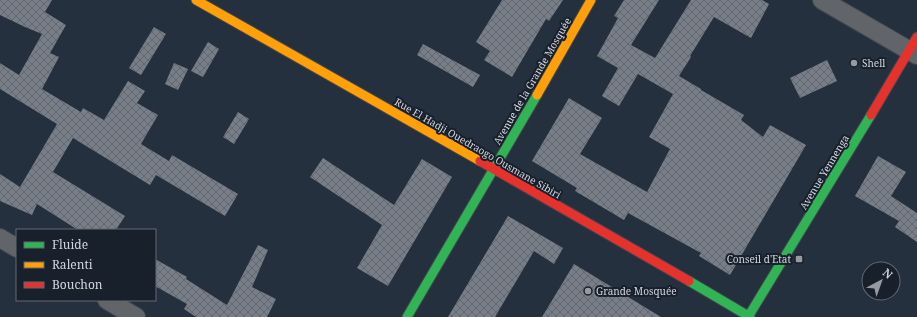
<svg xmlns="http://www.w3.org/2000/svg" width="917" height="317" font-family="'Noto Serif',serif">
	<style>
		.built { fill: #25303f; fill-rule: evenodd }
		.building { fill: url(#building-cross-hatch) }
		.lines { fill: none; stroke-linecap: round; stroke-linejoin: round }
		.street-casing { stroke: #42474c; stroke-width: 20 }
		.fast-casing { stroke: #42474c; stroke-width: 11 }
		.slow-casing { stroke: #42474c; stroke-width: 11 }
		.jam-casing { stroke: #42474c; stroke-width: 11 }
		.street { stroke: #61656a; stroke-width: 18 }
		.fast { stroke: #30b455; stroke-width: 9 }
		.slow { stroke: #ff9f0a; stroke-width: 9 }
		.jam { stroke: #e5322d; stroke-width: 9 }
		.poi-dot { fill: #969ba2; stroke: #18202b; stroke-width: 1.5 }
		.labels { text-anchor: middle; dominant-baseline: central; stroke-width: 4; stroke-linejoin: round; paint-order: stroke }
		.poi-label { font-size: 10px; fill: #d2d7df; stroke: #18202b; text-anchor: start }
		.street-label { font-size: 10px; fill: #d2d7df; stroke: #18202b }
	</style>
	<defs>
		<pattern id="building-cross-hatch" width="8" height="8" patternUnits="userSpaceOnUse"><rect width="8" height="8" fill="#777e87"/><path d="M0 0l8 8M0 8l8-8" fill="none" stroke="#63686f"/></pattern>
	</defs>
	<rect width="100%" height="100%" fill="#262b31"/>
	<path class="built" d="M 0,0 L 917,0 L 917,317 L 0,317 ZM 17,230 L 155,230 L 155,300 L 17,300 ZM 869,269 L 893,269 L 893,293 L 869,293 Z"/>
	<g class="building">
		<path d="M 0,0 L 52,0 L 45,12 L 66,25 L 50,53 L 59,57 L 42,89 L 81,112 L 83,108 L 104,120 L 128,81 L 145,91 L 137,103 L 158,115 L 141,144 L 169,161 L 172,155 L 238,194 L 225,216 L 156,175 L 150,185 L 73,138 L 53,172 L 125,216 L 116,230 L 78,230 L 37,204 L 32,215 L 0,201 L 0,174 L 20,187 L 57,124 L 0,89 L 0,63 L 19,75 L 42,34 L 25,27 L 0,15 Z"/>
		<path d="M 502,0 L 563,0 L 549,21 L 546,19 L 512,77 L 484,60 L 490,51 L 476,42 Z"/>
		<path d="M 624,0 L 659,0 L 631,45 L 655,58 L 691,0 L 762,0 L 769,4 L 751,38 L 714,17 L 690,56 L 691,57 L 679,76 L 701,89 L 701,90 L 744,115 L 741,120 L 763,137 L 770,125 L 806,145 L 730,275 L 699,256 L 701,253 L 628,213 L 624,220 L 575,191 L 577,188 L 532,161 L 569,98 L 602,118 L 580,154 L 647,192 L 670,149 L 649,137 L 673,94 L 638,74 L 619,106 L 602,96 L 618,68 L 597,56 L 618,18 L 614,16 Z"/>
		<path d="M 154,27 L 166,34 L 141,75 L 129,68 Z"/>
		<path d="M 208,42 L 219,49 L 203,77 L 191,71 Z"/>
		<path d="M 423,44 L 480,75 L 473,87 L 417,55 Z"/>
		<path d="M 827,60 L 837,81 L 800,98 L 790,78 Z"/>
		<path d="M 174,63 L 188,69 L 178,90 L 165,84 Z"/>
		<path d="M 238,112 L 249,119 L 234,144 L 223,137 Z"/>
		<path d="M 878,156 L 906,172 L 891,196 L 917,213 L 917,242 L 895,227 L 899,221 L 855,196 Z"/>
		<path d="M 323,158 L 394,205 L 422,159 L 452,177 L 388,286 L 357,268 L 382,225 L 310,177 Z"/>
		<path d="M 508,216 L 563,248 L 554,264 L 534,251 L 495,317 L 448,317 Z"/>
		<path d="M 258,245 L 268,250 L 252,287 L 276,299 L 267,317 L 196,317 L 184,309 L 187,304 L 155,286 L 155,259 L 187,277 L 186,279 L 227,305 Z"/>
		<path d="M 574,264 L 661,317 L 542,317 Z"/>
	</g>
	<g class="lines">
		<defs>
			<g id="street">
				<path d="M 822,0 L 917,55"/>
				<path d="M 0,238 L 17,248"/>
				<path d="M 107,300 L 136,317"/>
			</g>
			<g id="fast">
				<path d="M 689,281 L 750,317"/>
				<path d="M 407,317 L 537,95"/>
				<path d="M 748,317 L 871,115"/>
			</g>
			<g id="slow">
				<path d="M 196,0 L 480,161"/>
				<path d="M 537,95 L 591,0"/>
			</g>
			<g id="jam">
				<path d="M 871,115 L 917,37"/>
				<path d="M 480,161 L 689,281"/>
			</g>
		</defs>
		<use href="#street" class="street-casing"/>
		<use href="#fast" class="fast-casing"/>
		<use href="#slow" class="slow-casing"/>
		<use href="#jam" class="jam-casing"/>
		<use href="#street" class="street"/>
		<use href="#fast" class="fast"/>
		<use href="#slow" class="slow"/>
		<use href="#jam" class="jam"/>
	</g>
	<g class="poi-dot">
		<circle cx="854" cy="63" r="4"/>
		<rect x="795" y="255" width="8" height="8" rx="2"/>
		<circle cx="588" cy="291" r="4"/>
	</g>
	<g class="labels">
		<g class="poi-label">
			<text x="862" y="63">Shell</text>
			<text x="791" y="259" text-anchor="end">Conseil d'Etat</text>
			<text x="596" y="291">Grande Mosquée</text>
		</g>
		<g class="street-label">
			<text transform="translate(532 81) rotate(-60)">Avenue de la Grande Mosquée</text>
			<text transform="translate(478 148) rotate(30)">Rue El Hadji Ouedraogo Ousmane Sibiri</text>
			<text transform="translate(824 172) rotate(-59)">Avenue Yennenga</text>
		</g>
	</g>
	<rect x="16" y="229" width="140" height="72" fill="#18202b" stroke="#626973"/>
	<rect x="24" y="242" width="20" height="6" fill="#30b455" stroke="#626973"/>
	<text x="52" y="249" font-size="12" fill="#d2d7df">Fluide</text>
	<rect x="24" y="262" width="20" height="6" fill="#ff9f0a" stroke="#626973"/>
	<text x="52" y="269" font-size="12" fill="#d2d7df">Ralenti</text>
	<rect x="24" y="282" width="20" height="6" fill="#e5322d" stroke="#626973"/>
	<text x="52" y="289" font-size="12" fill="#d2d7df">Bouchon</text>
	<g transform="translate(881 281) rotate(41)"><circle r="19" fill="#18202b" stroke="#626973"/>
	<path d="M0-3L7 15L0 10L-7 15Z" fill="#969ba2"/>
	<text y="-6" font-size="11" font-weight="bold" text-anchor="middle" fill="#d2d7df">N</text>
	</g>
</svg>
